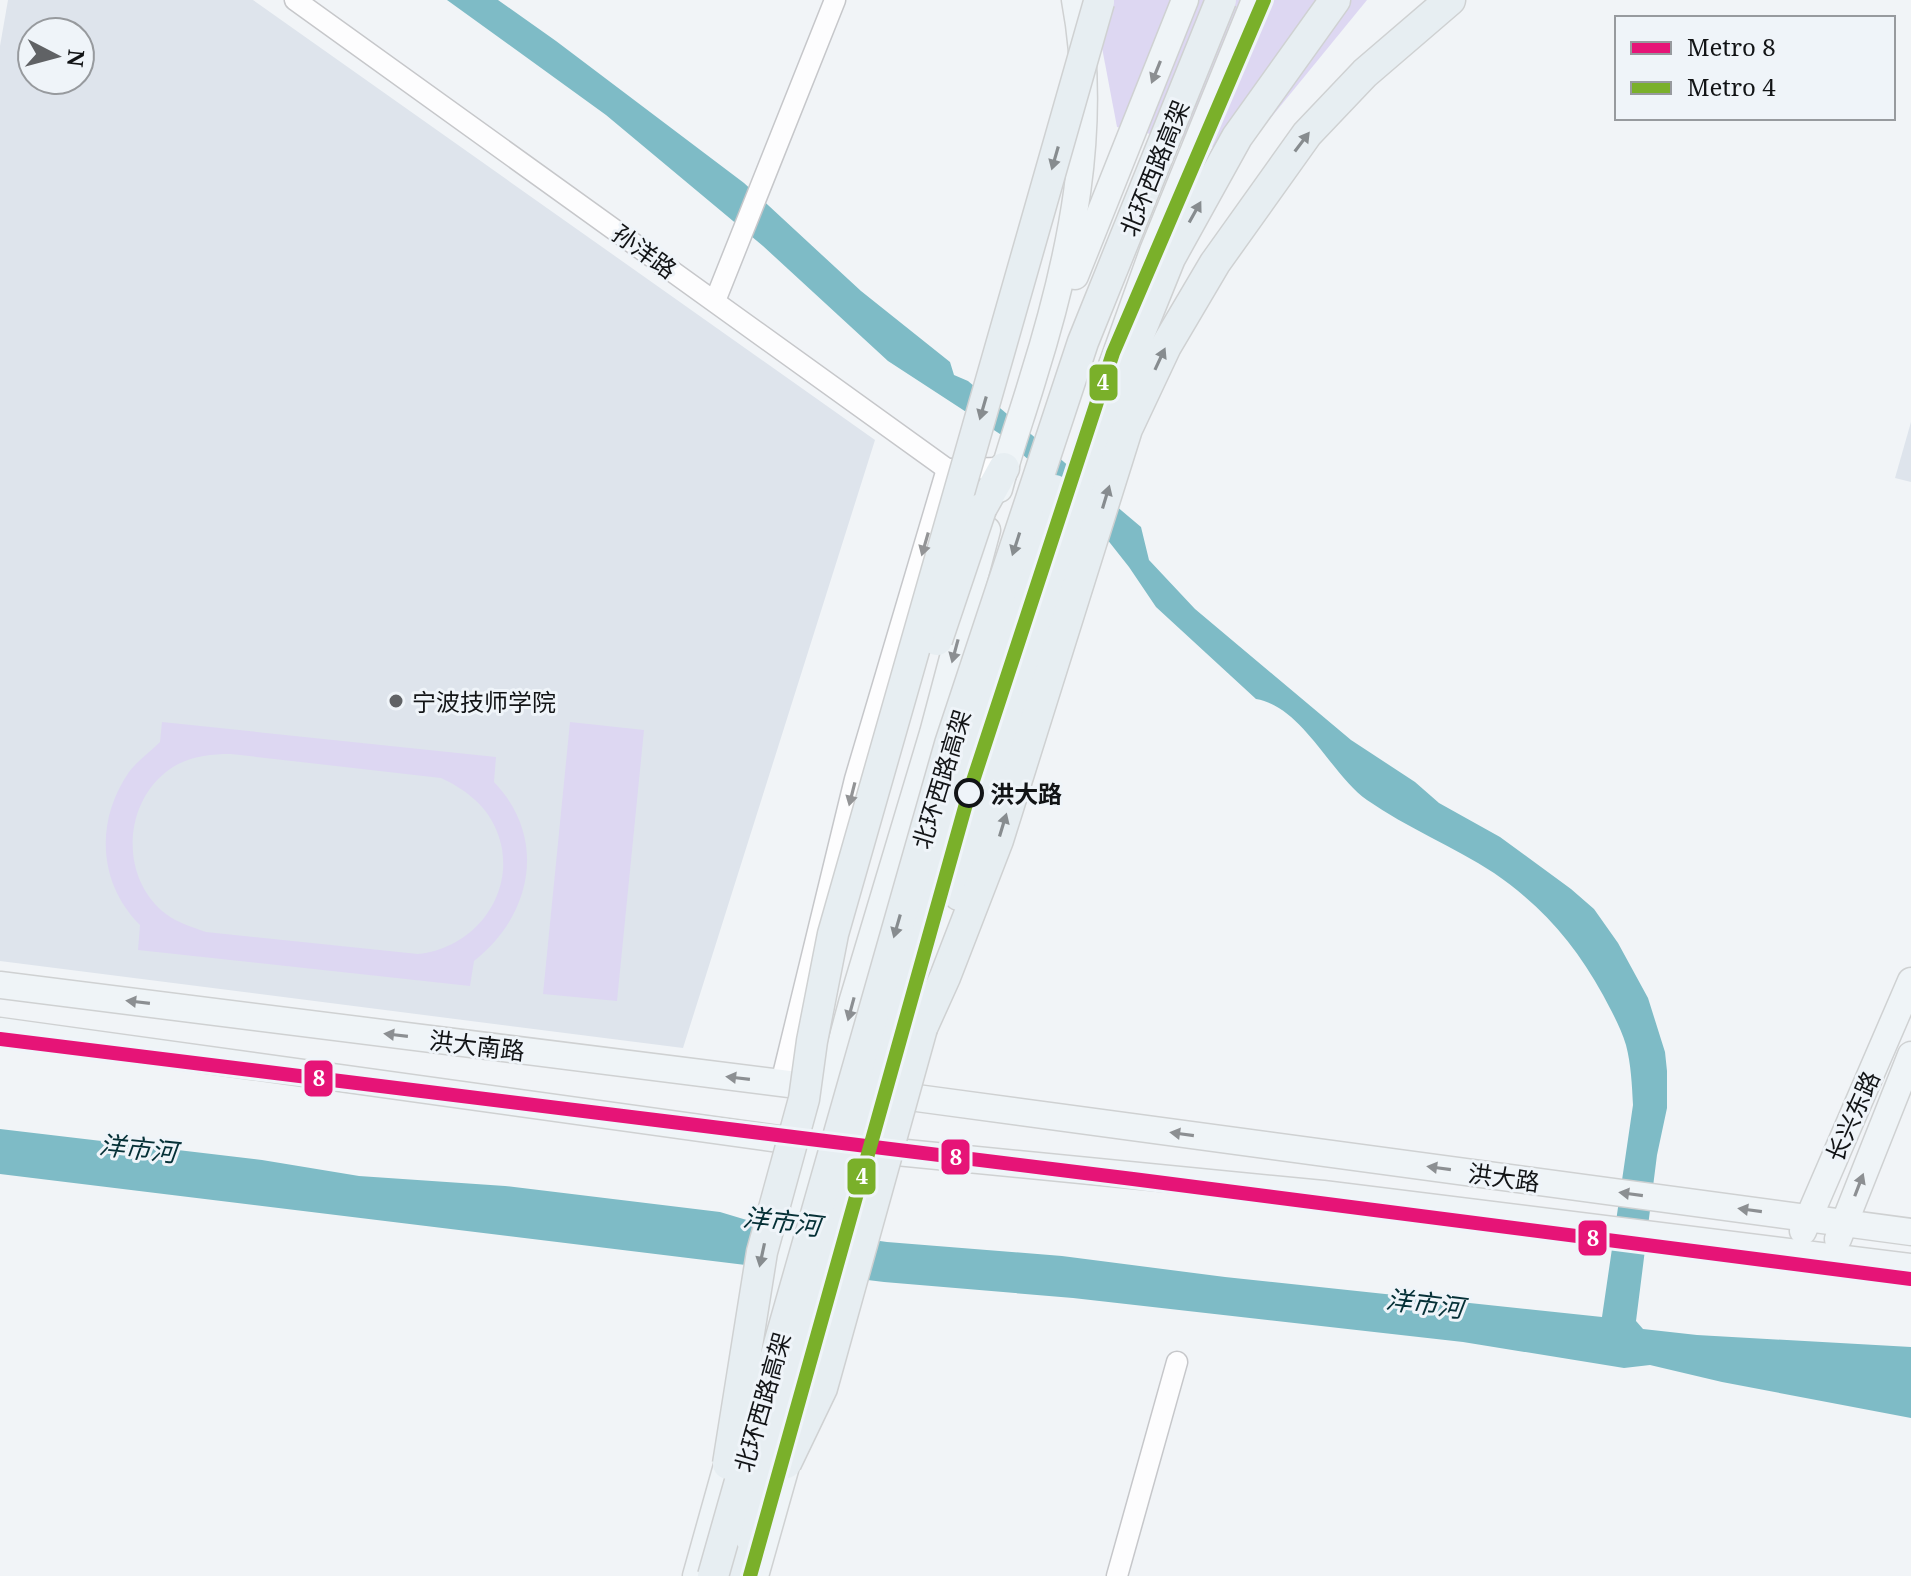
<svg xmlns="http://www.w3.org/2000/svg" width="1911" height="1576" font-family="'Noto Serif','Noto Sans SC',serif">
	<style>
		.built { fill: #dee4ec; fill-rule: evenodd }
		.green { fill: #ddd7f2; fill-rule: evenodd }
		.water { fill: #7ebbc6 }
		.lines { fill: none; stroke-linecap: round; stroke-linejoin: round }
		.minor-casing { stroke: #c6c7ca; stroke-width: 23 }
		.major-casing { stroke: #cfd1d2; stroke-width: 29 }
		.highway-casing { stroke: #cfd1d2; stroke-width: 33 }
		.minor { stroke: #fdfdfe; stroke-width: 20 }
		.major { stroke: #eff4f7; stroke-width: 26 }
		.highway { stroke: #e7eef2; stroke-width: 30 }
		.highway-bridge-casing { stroke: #cfd1d2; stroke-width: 33; stroke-linecap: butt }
		.highway-bridge { stroke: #e7eef2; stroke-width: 30 }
		.metro-1-casing { stroke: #eff4f9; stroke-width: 20 }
		.metro-2-casing { stroke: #eff4f9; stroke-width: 20 }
		.metro-1 { stroke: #e61477; stroke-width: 14 }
		.metro-2 { stroke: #7ab02a; stroke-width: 14 }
		.oneway { fill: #8c8f92 }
		.oneway2 { fill: #878c8f }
		.oneway3 { fill: #939496 }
		.poi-dot { fill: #606265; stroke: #eff4f9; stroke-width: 3 }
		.stop-dot { fill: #eff4f9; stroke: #121416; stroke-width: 4 }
		.labels { text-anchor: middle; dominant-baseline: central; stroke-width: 6; stroke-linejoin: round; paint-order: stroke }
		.street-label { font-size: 24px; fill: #121416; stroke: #eff4f9 }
		.poi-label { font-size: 24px; fill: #121416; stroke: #eff4f9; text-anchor: start }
		.stop-label { font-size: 24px; font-weight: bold; fill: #121416; stroke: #eff4f9; text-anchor: start }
		.water-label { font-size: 26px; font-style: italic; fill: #053036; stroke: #eff4f9 }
		.line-badge { stroke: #eff4f9; stroke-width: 3 }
		.badge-label { font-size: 22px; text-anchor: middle; font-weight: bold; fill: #fff }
	</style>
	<rect width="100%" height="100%" fill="#f1f4f7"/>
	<g class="built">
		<path d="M 8,0 L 253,0 L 875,440 L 683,1048 L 0,961 L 0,46 ZM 32,32 L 80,32 L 80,80 L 32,80 Z"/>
		<path d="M 1911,422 L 1911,482 L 1895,478 Z"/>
	</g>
	<g class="green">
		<path d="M 1093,0 L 1367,0 L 1242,153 L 1117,127 Z"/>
		<path d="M 162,722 L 496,757 L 494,782 C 548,838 532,916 474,961 L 470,986 L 138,950 L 140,925 C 98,883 95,821 129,772 C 137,761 150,752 160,742 ZM 231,754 L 441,778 C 463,788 485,804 495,827 C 522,885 479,948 418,954 L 206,932 C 192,927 178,923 166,914 C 121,880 122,807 166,772 C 185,757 207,754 231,754 Z"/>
		<path d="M 570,722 L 644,730 L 617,1001 L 543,994 Z"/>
	</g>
	<path class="water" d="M 447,0 L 498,0 L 556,41 L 744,183 L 861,291 L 950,362 L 954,375 L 968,381 L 1141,527 L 1149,560 L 1195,609 L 1351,740 L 1415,782 L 1439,803 L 1500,837 L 1571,889 L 1594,909 L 1618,943 L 1648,998 L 1665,1052 L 1667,1071 L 1667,1108 L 1657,1155 L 1636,1321 L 1643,1329 L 1697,1335 L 1911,1347 L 1911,1418 L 1722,1382 L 1650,1365 L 1624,1368 L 1463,1342 L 1073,1298 L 884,1282 L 0,1174 L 0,1129 L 262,1160 L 359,1176 L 505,1186 L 720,1212 L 760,1224 L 887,1242 L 1062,1256 L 1225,1277 L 1602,1317 L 1633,1105 C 1632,1085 1631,1064 1626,1045 C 1621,1028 1611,1010 1603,995 C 1575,944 1542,906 1494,873 C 1453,846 1407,828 1367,800 C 1331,775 1303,707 1256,699 L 1156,607 L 1129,567 L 1084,510 L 1000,434 L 888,361 L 763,246 L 606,115 Z"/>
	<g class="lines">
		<defs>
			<g id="minor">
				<path d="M 295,0 L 947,469 L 1004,468"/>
				<path d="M 715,301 L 835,0"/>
				<path d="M 781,1083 L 855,779 L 947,469"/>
				<path d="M 1117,1576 L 1177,1362"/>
			</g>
			<g id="major">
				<path d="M 1075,276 L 1185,0"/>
				<path d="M 1107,379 L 1153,251 L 1255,0"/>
				<path d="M 999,489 C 1009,451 1022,415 1033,378 C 1071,257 1099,126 1075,0"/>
				<path d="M 0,985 L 829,1089 L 887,1094 L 1911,1232"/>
				<path d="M 0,1031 L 815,1144 L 1323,1194 L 1911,1267"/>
				<path d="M 1803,1231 L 1911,981"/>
				<path d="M 1838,1239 L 1911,1055"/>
				<path d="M 755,1367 L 852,1003 L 933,733 L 987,530"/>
				<path d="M 696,1576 L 733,1444"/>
				<path d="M 755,1576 L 792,1445"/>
			</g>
			<g id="highway">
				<path d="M 981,509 L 1004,468"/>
				<path d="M 959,895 L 985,797 L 1066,539 L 1115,394 L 1170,258 L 1237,137 L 1335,0"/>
				<path d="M 922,1028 L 945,977 L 998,840 L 1127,429 L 1166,346 L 1215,263 L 1307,134 L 1365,73 L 1450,0"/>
				<path d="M 739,1576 L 750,1537"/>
			</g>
		</defs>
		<use href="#minor" class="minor-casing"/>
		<use href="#major" class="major-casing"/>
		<use href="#highway" class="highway-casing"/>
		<use href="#minor" class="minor"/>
		<use href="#major" class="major"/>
		<use href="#highway" class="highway"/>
		<defs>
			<g id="highway-bridge">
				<path d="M 937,640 L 981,509"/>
				<path d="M 786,1463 L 822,1388 L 922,1028"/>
				<path d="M 728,1464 L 762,1252 L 804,1099 L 812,1041 L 833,934 L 1099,2"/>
				<path d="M 750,1537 L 949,830 L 1055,490"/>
				<path d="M 713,1576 L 950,744 L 1083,342 L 1221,0"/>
			</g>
		</defs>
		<use href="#highway-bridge" class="highway-bridge-casing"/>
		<use href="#highway-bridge" class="highway-bridge"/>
		<defs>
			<path id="metro-1" d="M 0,1039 L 1133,1179 L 1911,1279"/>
			<path id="metro-2" d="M 750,1576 L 969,793 L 1113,353 L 1264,0"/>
		</defs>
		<use href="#metro-1" class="metro-1-casing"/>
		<use href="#metro-2" class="metro-2-casing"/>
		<use href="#metro-1" class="metro-1"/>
		<use href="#metro-2" class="metro-2"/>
	</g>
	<defs><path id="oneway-solid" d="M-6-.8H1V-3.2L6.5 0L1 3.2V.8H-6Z" transform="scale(2)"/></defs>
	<g class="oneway">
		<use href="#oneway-solid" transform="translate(1156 72) rotate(112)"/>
		<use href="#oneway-solid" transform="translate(955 651) rotate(105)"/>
		<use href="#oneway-solid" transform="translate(138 1002) rotate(-173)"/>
		<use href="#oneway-solid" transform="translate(851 1009) rotate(105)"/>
		<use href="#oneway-solid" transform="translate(396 1035) rotate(-173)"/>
		<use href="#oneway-solid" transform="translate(738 1078) rotate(-173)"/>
		<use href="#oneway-solid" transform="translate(1182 1134) rotate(-172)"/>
		<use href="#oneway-solid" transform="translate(1439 1168) rotate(-172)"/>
		<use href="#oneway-solid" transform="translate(1859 1185) rotate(-69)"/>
		<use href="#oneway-solid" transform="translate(1631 1194) rotate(-172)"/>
		<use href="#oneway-solid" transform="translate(1750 1210) rotate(-172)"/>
	</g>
	<g class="oneway2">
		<use href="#oneway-solid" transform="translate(1302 142) rotate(-53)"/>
		<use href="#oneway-solid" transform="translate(1055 158) rotate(106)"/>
		<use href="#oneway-solid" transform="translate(1195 212) rotate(-61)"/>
		<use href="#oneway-solid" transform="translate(1160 359) rotate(-65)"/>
		<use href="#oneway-solid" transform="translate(983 408) rotate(106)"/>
		<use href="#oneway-solid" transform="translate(1106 497) rotate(-73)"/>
		<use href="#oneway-solid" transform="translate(1016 544) rotate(108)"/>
		<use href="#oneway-solid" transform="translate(1003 825) rotate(-73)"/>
		<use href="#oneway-solid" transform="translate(897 926) rotate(106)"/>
		<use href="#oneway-solid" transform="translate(762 1255) rotate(102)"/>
	</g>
	<g class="oneway3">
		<use href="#oneway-solid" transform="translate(925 544) rotate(106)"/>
		<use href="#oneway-solid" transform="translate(852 794) rotate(104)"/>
	</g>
	<circle class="poi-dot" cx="396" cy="701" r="8"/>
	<circle class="stop-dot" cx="969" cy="793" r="13"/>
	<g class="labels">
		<g class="street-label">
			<text transform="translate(1154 168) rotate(-68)">北环西路高架</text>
			<text transform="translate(645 251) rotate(36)">孙洋路</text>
			<text transform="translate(941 779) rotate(-73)">北环西路高架</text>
			<text transform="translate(477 1045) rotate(7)">洪大南路</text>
			<text transform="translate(1852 1116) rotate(-66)">长兴东路</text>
			<text transform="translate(1504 1177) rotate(8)">洪大路</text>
			<text transform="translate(762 1402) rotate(-74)">北环西路高架</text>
		</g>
		<g class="poi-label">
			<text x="412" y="701">宁波技师学院</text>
		</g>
		<g class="stop-label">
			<text x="990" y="793">洪大路</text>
		</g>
		<g class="water-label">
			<text transform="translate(138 1148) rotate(6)">洋市河</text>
			<text transform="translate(782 1221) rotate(7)">洋市河</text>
			<text transform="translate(1425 1303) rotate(7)">洋市河</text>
		</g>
	</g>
	<g class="line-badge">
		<rect x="1088" y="363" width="31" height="39" rx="8" fill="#7ab02a"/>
		<rect x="303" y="1059" width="31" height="39" rx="8" fill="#e61477"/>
		<rect x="940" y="1138" width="31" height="38" rx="8" fill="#e61477"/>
		<rect x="846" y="1157" width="31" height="39" rx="8" fill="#7ab02a"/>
		<rect x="1577" y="1219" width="31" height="38" rx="8" fill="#e61477"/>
	</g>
	<g class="badge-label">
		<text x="1103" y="390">4</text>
		<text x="319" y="1086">8</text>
		<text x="956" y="1165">8</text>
		<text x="862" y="1184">4</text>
		<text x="1593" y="1246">8</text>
	</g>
	<rect x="1615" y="16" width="280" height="104" fill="#eff4f9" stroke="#979a9e" stroke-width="2"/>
	<rect x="1631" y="42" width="40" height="12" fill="#e61477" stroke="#979a9e" stroke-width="2"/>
	<text x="1687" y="56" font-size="24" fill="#121416">Metro 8</text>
	<rect x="1631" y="82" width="40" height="12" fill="#7ab02a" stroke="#979a9e" stroke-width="2"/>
	<text x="1687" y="96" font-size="24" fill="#121416">Metro 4</text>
	<g transform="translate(56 56) rotate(96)"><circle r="38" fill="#eff4f9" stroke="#979a9e" stroke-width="2"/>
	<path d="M0-6L14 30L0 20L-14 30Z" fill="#606265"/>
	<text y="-12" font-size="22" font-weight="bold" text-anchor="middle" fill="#121416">N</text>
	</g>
</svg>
